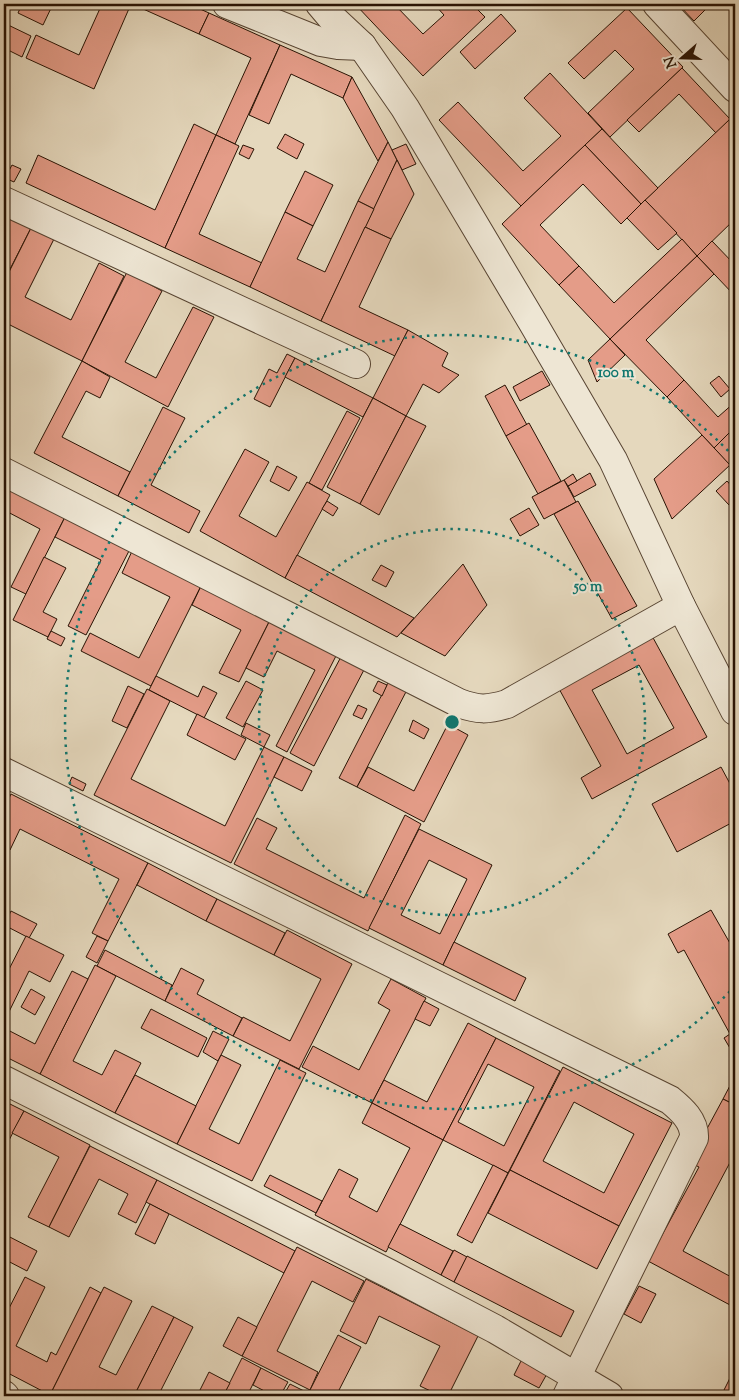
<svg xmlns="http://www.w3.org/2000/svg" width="739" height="1400" font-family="'Sorts Mill Goudy',serif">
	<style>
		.building { fill: #e49c88; stroke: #281203; fill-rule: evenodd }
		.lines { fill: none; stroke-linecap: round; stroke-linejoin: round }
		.minor-casing { stroke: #574432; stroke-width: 30 }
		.minor { stroke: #eee6d4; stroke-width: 28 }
		.ring { fill: none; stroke: #0f766e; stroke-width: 2.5; stroke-dasharray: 2.5 5 }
		.centre { fill: #0f766e; stroke: #eee6d4; stroke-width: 2.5 }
		.ring-label { font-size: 15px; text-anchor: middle; font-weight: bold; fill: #0f766e; stroke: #eee6d4; stroke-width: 4; stroke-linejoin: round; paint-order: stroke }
	</style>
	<rect width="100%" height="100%" fill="#e5d8bd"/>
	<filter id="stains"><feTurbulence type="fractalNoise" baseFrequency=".004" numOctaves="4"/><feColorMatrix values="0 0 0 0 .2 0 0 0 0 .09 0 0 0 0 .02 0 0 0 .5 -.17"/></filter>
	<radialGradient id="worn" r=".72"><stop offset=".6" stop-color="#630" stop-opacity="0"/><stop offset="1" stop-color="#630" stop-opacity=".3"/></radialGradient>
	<g class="building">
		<path d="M 22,4 L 53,4 L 43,25 L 18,13 Z"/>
		<path d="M 102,4 L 131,4 L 94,89 L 26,58 L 36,35 L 79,55 Z"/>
		<path d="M 132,4 L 189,4 L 209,13 L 199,34 Z"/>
		<path d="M 355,4 L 394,4 L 423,34 L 444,15 L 434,4 L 472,4 L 485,17 L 423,76 Z"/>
		<path d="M 678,4 L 711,4 L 694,21 Z"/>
		<path d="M 627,8 L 683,67 L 610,137 L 588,113 L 634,69 L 615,50 L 584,79 L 568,63 Z"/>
		<path d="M 209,13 L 280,45 L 235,144 L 216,135 L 251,58 L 199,34 Z"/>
		<path d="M 501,14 L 516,31 L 475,69 L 460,52 Z"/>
		<path d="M 4,23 L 31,36 L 22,57 L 4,48 Z"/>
		<path d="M 280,45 L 352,77 L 343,98 L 291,74 L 269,124 L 249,115 Z"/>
		<path d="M 682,68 L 730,119 L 716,133 L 679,94 L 639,132 L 627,120 Z"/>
		<path d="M 550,73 L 602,129 L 521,206 L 439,120 L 458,102 L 523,171 L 561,136 L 524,98 Z"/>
		<path d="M 352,77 L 388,142 L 378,161 L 343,98 Z"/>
		<path d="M 730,119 L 735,124 L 735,219 L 697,256 L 645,200 Z"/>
		<path d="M 194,124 L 216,135 L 165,248 L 26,183 L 38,155 L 155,210 Z"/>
		<path d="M 602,129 L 658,188 L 641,204 L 585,145 Z"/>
		<path d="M 285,134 L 304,144 L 297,159 L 277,148 Z"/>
		<path d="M 216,135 L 239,146 L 199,234 L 262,263 L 250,287 L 165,248 Z"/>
		<path d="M 388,142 L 397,160 L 374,209 L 358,201 Z"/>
		<path d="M 406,144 L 416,164 L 402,170 L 392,150 Z"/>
		<path d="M 243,145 L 254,149 L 249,159 L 239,154 Z"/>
		<path d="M 585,145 L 641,204 L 621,224 L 583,184 L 540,225 L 579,266 L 559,285 L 502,224 Z"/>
		<path d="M 397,160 L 414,194 L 391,239 L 365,227 Z"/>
		<path d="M 12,165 L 21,169 L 14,182 L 5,178 Z"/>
		<path d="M 305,171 L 333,185 L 313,226 L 285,212 Z"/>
		<path d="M 645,200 L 677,233 L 658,250 L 627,218 Z"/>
		<path d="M 358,201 L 374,209 L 321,321 L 250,287 L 285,212 L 313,226 L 297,259 L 325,272 Z"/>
		<path d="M 4,215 L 31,228 L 6,277 L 4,276 Z"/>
		<path d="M 32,226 L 55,237 L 25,297 L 71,320 L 99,263 L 124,276 L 82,361 L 4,322 L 4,282 Z"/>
		<path d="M 365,227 L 391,239 L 359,307 L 408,330 L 395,356 L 321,321 Z"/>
		<path d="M 682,239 L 697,256 L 610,339 L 559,285 L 579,266 L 614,303 Z"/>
		<path d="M 712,241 L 735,265 L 735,296 L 697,256 Z"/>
		<path d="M 697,256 L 714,274 L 646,340 L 684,380 L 667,397 L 610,339 Z"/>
		<path d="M 127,272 L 162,291 L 125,362 L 156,378 L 193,307 L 214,317 L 168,407 L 82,361 Z"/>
		<path d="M 408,330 L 448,353 L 442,366 L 459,375 L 439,393 L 423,384 L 406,416 L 373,398 Z"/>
		<path d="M 610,339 L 625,355 L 597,382 L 588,360 Z"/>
		<path d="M 287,354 L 295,358 L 270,407 L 254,399 L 269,369 L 277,373 Z"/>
		<path d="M 295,358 L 373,398 L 363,417 L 285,377 Z"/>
		<path d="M 82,361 L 110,377 L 100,398 L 86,391 L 62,437 L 130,472 L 118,496 L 34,453 Z"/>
		<path d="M 542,371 L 550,385 L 520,401 L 513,387 Z"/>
		<path d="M 719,376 L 730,389 L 721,397 L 710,383 Z"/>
		<path d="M 684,380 L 718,417 L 735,402 L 735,427 L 714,448 L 667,397 Z"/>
		<path d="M 505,385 L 527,425 L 506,436 L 485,396 Z"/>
		<path d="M 373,398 L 406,416 L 360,504 L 327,487 Z"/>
		<path d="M 163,407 L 185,418 L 151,485 L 200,511 L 189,533 L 118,496 Z"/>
		<path d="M 347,411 L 360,418 L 322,490 L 309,483 Z"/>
		<path d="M 406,416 L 426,426 L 379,515 L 360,504 Z"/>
		<path d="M 529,423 L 561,481 L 538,494 L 506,436 Z"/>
		<path d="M 735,427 L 735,471 L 714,448 Z"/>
		<path d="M 702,435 L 730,465 L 672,519 L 654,479 Z"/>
		<path d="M 245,449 L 269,462 L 239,516 L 276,537 L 307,482 L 330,495 L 285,578 L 200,531 Z"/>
		<path d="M 277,466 L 297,477 L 289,491 L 270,481 Z"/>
		<path d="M 590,473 L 596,485 L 574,497 L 568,486 Z"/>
		<path d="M 573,474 L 577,481 L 568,486 L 564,480 Z"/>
		<path d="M 564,480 L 576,502 L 544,519 L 532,497 Z"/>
		<path d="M 4,481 L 67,513 L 26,594 L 11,587 L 40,529 L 4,510 Z"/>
		<path d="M 727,481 L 735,490 L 735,499 L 729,505 L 716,491 Z"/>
		<path d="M 327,501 L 338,508 L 333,516 L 322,509 Z"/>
		<path d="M 578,501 L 637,606 L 612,619 L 554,514 Z"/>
		<path d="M 529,508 L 539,525 L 520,536 L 510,519 Z"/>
		<path d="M 67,513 L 131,547 L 86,635 L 68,626 L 101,560 L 55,537 Z"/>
		<path d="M 133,549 L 202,584 L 151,686 L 81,651 L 90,633 L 139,658 L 170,597 L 122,573 Z"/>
		<path d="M 297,555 L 414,618 L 397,637 L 285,578 Z"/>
		<path d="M 44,557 L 66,568 L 43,612 L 57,619 L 48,637 L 13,620 Z"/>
		<path d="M 463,564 L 487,605 L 445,656 L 401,633 Z"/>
		<path d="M 381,565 L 394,572 L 386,587 L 372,580 Z"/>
		<path d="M 202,584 L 271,618 L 239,682 L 219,673 L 241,630 L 192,605 Z"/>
		<path d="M 271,618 L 338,652 L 287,752 L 276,746 L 315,670 L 277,651 L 264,677 L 246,668 Z"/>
		<path d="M 51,631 L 65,638 L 61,646 L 47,639 Z"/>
		<path d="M 651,634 L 707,737 L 592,799 L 581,778 L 601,766 L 557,685 ZM 639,665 L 674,728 L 627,754 L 592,690 Z"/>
		<path d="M 343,653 L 366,666 L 314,766 L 290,753 Z"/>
		<path d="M 156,676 L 198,697 L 203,686 L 217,693 L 204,718 L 149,690 Z"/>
		<path d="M 391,677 L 409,686 L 357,787 L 339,778 Z"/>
		<path d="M 246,681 L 263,690 L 243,727 L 226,718 Z"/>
		<path d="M 378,681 L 387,685 L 382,696 L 373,691 Z"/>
		<path d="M 128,686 L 144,694 L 127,728 L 112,721 Z"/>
		<path d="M 147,689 L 170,701 L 131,779 L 225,826 L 264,747 L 284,757 L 231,863 L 94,795 Z"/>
		<path d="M 358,705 L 367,709 L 362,719 L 353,715 Z"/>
		<path d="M 197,714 L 246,739 L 235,760 L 187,735 Z"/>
		<path d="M 413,720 L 429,729 L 424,739 L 409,731 Z"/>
		<path d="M 246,723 L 270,735 L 264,747 L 241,735 Z"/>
		<path d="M 448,724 L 468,735 L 424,822 L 357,787 L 368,767 L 414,791 Z"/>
		<path d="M 284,757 L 312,771 L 302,791 L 274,777 Z"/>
		<path d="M 721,767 L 735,793 L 735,821 L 677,852 L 652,804 Z"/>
		<path d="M 72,777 L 86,784 L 83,791 L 69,784 Z"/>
		<path d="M 4,789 L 10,792 L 4,805 Z"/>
		<path d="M 11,794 L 148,863 L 108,941 L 92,933 L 119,879 L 20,829 L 10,850 L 4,846 L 4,808 Z"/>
		<path d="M 405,815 L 421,824 L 368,931 L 234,864 L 257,818 L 277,828 L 266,849 L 364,898 Z"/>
		<path d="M 419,829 L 492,865 L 443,965 L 369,928 ZM 429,860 L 467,879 L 440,934 L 401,915 Z"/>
		<path d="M 148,863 L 217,899 L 206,921 L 137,885 Z"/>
		<path d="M 217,899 L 285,933 L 274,955 L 206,921 Z"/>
		<path d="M 711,910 L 735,952 L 735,1054 L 734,1055 L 724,1038 L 730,1034 L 684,950 L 678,953 L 668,934 Z"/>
		<path d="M 11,911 L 37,924 L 29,938 L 4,925 Z"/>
		<path d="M 287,930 L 352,964 L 299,1069 L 233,1036 L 243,1017 L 290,1041 L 321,979 L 274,955 Z"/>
		<path d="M 26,936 L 64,955 L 50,982 L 29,971 L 4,1022 L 4,979 Z"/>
		<path d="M 97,936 L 108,941 L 97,963 L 86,957 Z"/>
		<path d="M 454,942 L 526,978 L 515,1001 L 443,965 Z"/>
		<path d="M 105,950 L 172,985 L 165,1001 L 97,966 Z"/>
		<path d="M 95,965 L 116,976 L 73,1061 L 102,1075 L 115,1050 L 141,1063 L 115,1113 L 40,1074 Z"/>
		<path d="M 181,968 L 204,980 L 197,994 L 242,1018 L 233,1036 L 165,1001 Z"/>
		<path d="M 72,971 L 88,979 L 40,1074 L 4,1056 L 4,1028 L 35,1044 Z"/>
		<path d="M 391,979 L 426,998 L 372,1103 L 302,1067 L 313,1046 L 359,1070 L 390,1010 L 378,1003 Z"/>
		<path d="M 31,989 L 45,997 L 35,1015 L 21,1007 Z"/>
		<path d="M 424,1001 L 439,1009 L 430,1026 L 415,1019 Z"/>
		<path d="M 151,1009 L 207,1038 L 198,1057 L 141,1028 Z"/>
		<path d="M 468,1023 L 496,1038 L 443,1140 L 372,1103 L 384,1080 L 427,1102 Z"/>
		<path d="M 213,1031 L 229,1039 L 218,1061 L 203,1052 Z"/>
		<path d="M 496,1038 L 560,1071 L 508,1173 L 443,1140 ZM 488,1064 L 534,1087 L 504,1146 L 458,1122 Z"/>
		<path d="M 221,1055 L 241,1065 L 209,1129 L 239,1144 L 280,1060 L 306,1073 L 252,1181 L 177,1144 Z"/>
		<path d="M 563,1067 L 672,1123 L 619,1226 L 510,1170 ZM 574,1102 L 634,1134 L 604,1193 L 543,1161 Z"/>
		<path d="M 135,1075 L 196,1106 L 177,1144 L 115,1113 Z"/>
		<path d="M 735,1076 L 735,1105 L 723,1099 Z"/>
		<path d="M 723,1099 L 735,1105 L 735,1153 L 683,1251 L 735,1279 L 735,1296 L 730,1305 L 648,1261 L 699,1167 L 689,1162 Z"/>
		<path d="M 4,1101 L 24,1111 L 4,1150 Z"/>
		<path d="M 372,1103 L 443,1140 L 386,1252 L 315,1215 L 339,1169 L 358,1179 L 349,1197 L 377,1212 L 410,1148 L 362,1123 Z"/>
		<path d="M 24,1111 L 90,1145 L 49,1227 L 28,1217 L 59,1157 L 12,1133 Z"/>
		<path d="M 90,1146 L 157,1180 L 136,1223 L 118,1214 L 128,1194 L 99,1179 L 69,1237 L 49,1227 Z"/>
		<path d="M 493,1165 L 508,1173 L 472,1243 L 457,1235 Z"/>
		<path d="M 510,1170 L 619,1226 L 597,1269 L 488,1213 Z"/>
		<path d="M 270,1175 L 322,1201 L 316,1213 L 264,1186 Z"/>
		<path d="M 157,1180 L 295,1251 L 284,1273 L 146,1202 Z"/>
		<path d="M 150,1204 L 169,1214 L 155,1244 L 135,1234 Z"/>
		<path d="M 400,1224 L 453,1251 L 441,1275 L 388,1247 Z"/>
		<path d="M 4,1234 L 37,1251 L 27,1271 L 4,1259 Z"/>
		<path d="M 297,1247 L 364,1281 L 353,1302 L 312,1281 L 277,1351 L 318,1372 L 310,1390 L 242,1356 Z"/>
		<path d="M 454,1250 L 467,1257 L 454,1282 L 441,1275 Z"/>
		<path d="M 467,1256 L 574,1311 L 561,1337 L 454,1282 Z"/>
		<path d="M 25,1277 L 45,1287 L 16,1346 L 47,1362 L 51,1352 L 56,1355 L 90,1287 L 101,1293 L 50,1395 L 4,1371 L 4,1318 Z"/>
		<path d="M 366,1279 L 478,1336 L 448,1396 L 441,1396 L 420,1386 L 440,1346 L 379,1316 L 366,1344 L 340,1331 Z"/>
		<path d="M 639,1286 L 656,1294 L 641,1323 L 624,1314 Z"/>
		<path d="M 104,1287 L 132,1301 L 99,1367 L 116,1375 L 152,1306 L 174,1317 L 134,1396 L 53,1396 L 50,1395 Z"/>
		<path d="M 174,1317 L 193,1327 L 158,1396 L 134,1396 Z"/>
		<path d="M 238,1317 L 257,1327 L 242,1356 L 223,1346 Z"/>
		<path d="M 338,1335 L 361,1347 L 336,1396 L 318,1396 L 309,1392 Z"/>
		<path d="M 242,1358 L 261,1368 L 247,1396 L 227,1396 L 224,1394 Z"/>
		<path d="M 522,1359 L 548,1372 L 539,1388 L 514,1375 Z"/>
		<path d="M 261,1368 L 288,1382 L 280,1396 L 274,1396 L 253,1385 Z"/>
		<path d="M 209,1372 L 230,1383 L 223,1396 L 197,1396 Z"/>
		<path d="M 730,1378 L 735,1381 L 735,1396 L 721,1396 Z"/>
		<path d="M 290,1384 L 306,1392 L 304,1396 L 283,1396 Z"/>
	</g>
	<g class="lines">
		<defs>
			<g id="minor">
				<path d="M 227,4 L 321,42 L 338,45 L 362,46"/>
				<path d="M 320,4 L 331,17 L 362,46 L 405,108 L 533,323 L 613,460 L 681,606 L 735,711"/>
				<path d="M 657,4 L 735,88"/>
				<path d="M 4,201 L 356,364"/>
				<path d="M 4,472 L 459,703 C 478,710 487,710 507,704 L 681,606"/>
				<path d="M 4,772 L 670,1100 C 681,1109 695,1121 694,1138 L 567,1396"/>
				<path d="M 4,1080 L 390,1274 L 495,1329 L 609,1396"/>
				<path d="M 4,1395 L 5,1396"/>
			</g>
		</defs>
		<use href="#minor" class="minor-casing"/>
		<use href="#minor" class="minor"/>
	</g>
	<g class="ring">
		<circle cx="452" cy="722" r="193"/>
		<path d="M735 986A387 387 0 1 1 735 458"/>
	</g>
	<circle cx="452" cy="722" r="8" class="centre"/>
	<g class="ring-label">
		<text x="616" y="377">100 m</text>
		<text x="588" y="591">50 m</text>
	</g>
	<rect width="739" height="1400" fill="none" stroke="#e5d8bd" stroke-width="20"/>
	<rect x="5" y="5" width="729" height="1390" fill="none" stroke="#281203" stroke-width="2.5"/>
	<rect x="10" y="10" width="719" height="1380" fill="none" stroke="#281203"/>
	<g transform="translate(682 58) rotate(250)" stroke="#eee6d4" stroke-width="4" paint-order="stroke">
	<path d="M0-4L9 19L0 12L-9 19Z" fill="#281203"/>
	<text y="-8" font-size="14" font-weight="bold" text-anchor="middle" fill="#281203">N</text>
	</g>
	<rect width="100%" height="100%" filter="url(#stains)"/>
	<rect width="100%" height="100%" fill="url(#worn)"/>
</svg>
